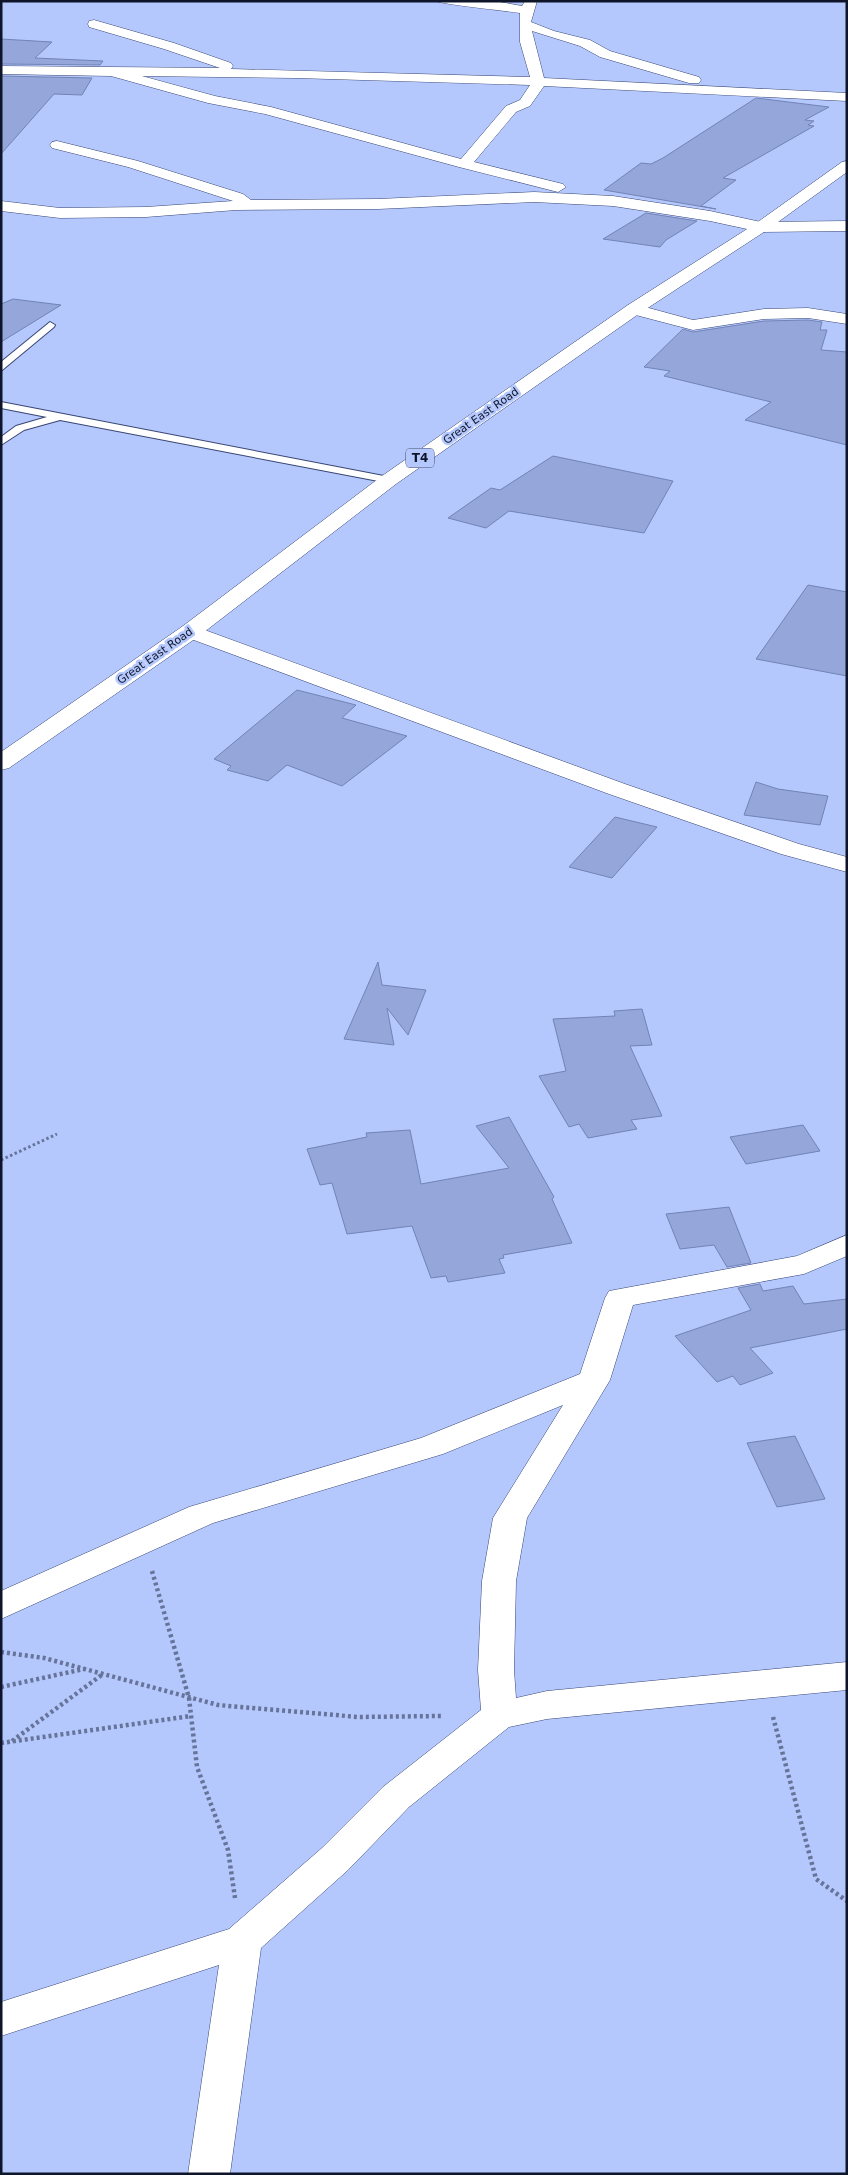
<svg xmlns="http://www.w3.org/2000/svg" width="848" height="2175" font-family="'DejaVu Sans',sans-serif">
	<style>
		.building { fill: #94a6da; stroke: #7283b5 }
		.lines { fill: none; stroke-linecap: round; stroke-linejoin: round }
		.lane-casing { stroke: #384673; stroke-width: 2 }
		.street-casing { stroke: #384673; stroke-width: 1 }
		.highway-casing { stroke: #384673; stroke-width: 1 }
		.path-far1 { stroke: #677499; stroke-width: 3; stroke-dasharray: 2.5 2.5; stroke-linecap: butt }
		.path { stroke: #677499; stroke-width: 4.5; stroke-dasharray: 3 3; stroke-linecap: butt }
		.lane { fill: #fff; fill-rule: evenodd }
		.street { fill: #fff; fill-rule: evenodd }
		.highway { fill: #fff; fill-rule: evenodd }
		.labels { text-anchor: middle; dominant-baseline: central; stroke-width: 5; stroke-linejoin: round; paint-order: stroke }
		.far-street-label { font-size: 11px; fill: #0f1528; stroke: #b5c8fe }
		.shield { fill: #b5c8fe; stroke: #414b68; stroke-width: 1 }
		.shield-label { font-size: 12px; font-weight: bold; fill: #0f1528 }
	</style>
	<rect width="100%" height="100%" fill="#b5c8fe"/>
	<g class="building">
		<path d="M 1,39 L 52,42 L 35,58 L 103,61 L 100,65 L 1,64 Z"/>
		<path d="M 1,76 L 92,78 L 82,95 L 54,94 L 1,154 Z"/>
		<path d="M 756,98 L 829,107 L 805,120 L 814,121 L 808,125 L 814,126 L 723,178 L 736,180 L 701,206 L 716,209 L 604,190 L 641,163 L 651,164 L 663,158 Z"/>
		<path d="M 646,213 L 697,221 L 666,240 L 660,247 L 603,239 Z"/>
		<path d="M 13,299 L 61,305 L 1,342 L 1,304 Z"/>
		<path d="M 808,320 L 822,322 L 820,330 L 827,330 L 821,350 L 847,352 L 847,445 L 745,420 L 771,402 L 664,376 L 670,371 L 644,367 L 683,329 L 693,332 L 764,321 Z"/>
		<path d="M 553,456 L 673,481 L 644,533 L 509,511 L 486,528 L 448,518 L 491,488 L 500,490 Z"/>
		<path d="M 808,585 L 847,592 L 847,676 L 756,659 Z"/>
		<path d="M 297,690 L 356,705 L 342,718 L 407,736 L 342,786 L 287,765 L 268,781 L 227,770 L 231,766 L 214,759 Z"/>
		<path d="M 756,782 L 778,789 L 828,796 L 820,825 L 744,815 Z"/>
		<path d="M 615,817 L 657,827 L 612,878 L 569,867 Z"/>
		<path d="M 378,962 L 382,985 L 426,990 L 408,1035 L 387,1008 L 394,1045 L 344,1039 Z"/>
		<path d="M 642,1009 L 652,1045 L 630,1046 L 662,1116 L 631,1120 L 637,1129 L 588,1138 L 579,1124 L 569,1127 L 539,1076 L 566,1071 L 553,1019 L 615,1016 L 614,1011 Z"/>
		<path d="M 509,1117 L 554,1197 L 552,1199 L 572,1243 L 503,1255 L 504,1258 L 499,1259 L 505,1273 L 448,1282 L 446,1276 L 431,1278 L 412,1226 L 347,1234 L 332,1183 L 320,1185 L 307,1149 L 367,1137 L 366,1133 L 410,1130 L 421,1184 L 509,1168 L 476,1126 Z"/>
		<path d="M 803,1125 L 820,1151 L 746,1164 L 730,1137 Z"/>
		<path d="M 729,1207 L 751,1263 L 727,1267 L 714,1245 L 680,1249 L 666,1214 Z"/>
		<path d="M 760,1284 L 763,1291 L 793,1286 L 804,1304 L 847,1299 L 847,1329 L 750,1348 L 773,1373 L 740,1385 L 733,1376 L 717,1382 L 675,1336 L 751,1310 L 738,1288 Z"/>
		<path d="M 795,1436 L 825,1499 L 777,1507 L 747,1443 Z"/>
	</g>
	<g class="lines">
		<defs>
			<g id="lane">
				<path d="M 50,322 L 55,325 L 54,327 L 1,371 L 1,362 Z"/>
				<path d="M 1,402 L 389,477 L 395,480 L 389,483 L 60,420 L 24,430 L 1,445 L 1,437 L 16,426 L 47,417 L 1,408 Z"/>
			</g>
			<g id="street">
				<path d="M 436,1 L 494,1 L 522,6 L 525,1 L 537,1 L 531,22 L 554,31 L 590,40 L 610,51 L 699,77 L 701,80 L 699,83 L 689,83 L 600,57 L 580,46 L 532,31 L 544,78 L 847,93 L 847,101 L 544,86 L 530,106 L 516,112 L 474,162 L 563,184 L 566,187 L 558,192 L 459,167 L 265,114 L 208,103 L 111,76 L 1,74 L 1,66 L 220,68 L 164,49 L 89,27 L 88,24 L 89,21 L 94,20 L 174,43 L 231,63 L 233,66 L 231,69 L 530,77 L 520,42 L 520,13 C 508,11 439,4 436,1 ZM 142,76 L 296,78 L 530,85 L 520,100 L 506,106 L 461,159 L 271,107 L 215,96 Z"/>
				<path d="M 57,141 L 138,161 L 243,194 L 251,200 L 378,199 L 534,192 L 613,196 L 710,211 L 761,222 L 847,221 L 847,231 L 761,232 L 710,221 L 613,206 L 534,202 L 378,209 L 236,210 L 146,217 L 60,218 L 1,211 L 1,201 L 60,208 L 146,207 L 233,201 L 128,167 L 52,148 L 50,145 L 52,142 Z"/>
				<path d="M 634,304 L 693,320 L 764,309 L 808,308 L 847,314 L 847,324 L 808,318 L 764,319 L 693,330 L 628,313 L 626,309 L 628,305 Z"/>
				<path d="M 191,625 L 625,784 L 799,844 L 847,857 L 847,872 L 781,854 L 609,794 L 183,636 L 180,631 L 183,626 Z"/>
				<path d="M 847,1235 L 847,1256 L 804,1274 L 633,1305 L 610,1380 L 527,1518 L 516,1581 L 514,1670 L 516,1698 L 547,1691 L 847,1662 L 847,1690 L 547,1719 L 509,1727 L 409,1807 L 348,1870 L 261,1948 L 230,2174 L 188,2174 L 219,1965 L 1,2036 L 1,2002 L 229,1929 L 322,1848 L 383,1787 L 481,1710 L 478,1670 L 482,1581 L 493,1518 L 563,1405 L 443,1454 L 213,1523 L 1,1619 L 1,1591 L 189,1507 L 421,1438 L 580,1374 L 605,1298 L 609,1291 L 797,1256 Z"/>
			</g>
			<path id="highway" d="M 847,161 L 847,172 L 767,230 L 640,313 L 396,484 L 199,636 L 9,768 L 1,770 L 1,752 L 183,626 L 382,476 L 628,305 L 755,224 L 842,162 Z"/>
		</defs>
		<use href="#lane" class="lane-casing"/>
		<use href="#street" class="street-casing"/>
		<use href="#highway" class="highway-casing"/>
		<path class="path-far1" d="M 1,1160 L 57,1134"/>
		<g class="path">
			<path d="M 152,1571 L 189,1698 L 197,1767 L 228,1850 L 235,1898"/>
			<path d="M 1,1652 L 44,1658 L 218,1705 L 358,1717 L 441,1716"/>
			<path d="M 1,1687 L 84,1669"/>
			<path d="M 773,1717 L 816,1879 L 847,1901"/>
			<path d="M 12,1741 L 103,1674"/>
			<path d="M 1,1743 L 191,1716"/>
		</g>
		<use href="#lane" class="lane"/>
		<use href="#street" class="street"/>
		<use href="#highway" class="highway"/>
	</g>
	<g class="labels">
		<g class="far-street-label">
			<text transform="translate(481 416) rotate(-35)">Great East Road</text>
			<text transform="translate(155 656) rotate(-35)">Great East Road</text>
		</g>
		<rect class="shield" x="406" y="448.5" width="28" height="19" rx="4"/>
		<g class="shield-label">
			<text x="420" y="458">T4</text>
		</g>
	</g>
	<rect width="848" height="2175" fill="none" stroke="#0f1528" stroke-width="5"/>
</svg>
